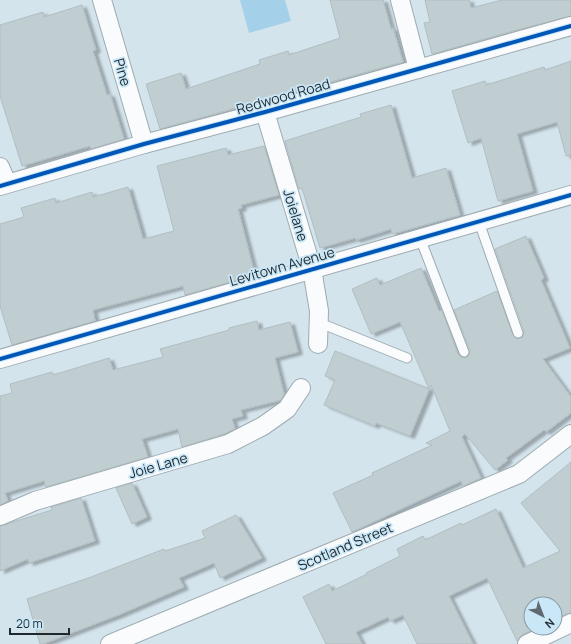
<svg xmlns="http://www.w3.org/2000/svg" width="571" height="644" font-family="Manrope,sans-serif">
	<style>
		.green { fill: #a4d1e9 }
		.building { fill: #c0ced2; stroke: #b0bec2; filter: url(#shadow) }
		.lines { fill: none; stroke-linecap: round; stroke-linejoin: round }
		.service-casing { stroke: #9eabb1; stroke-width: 11 }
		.minor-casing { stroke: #9eabb1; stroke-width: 20 }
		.service { stroke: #f9fbfc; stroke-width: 9 }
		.minor { stroke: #f9fbfc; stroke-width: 18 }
		.cycleway-casing { stroke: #cae7f7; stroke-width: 6 }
		.cycleway { stroke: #0057b8; stroke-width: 4 }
		.labels { text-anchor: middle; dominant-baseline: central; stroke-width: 3.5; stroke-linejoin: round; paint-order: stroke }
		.street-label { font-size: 14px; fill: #1e282e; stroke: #cae7f7 }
	</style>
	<defs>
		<filter id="shadow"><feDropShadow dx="4.5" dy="2.5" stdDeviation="1" flood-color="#0004"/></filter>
	</defs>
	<rect width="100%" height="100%" fill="#d4e4ec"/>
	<path class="green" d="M 240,0 L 285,0 L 291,21 L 249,33 Z"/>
	<g class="building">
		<path d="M 330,0 L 383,0 L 391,29 L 393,28 L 403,62 L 160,129 L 146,84 L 181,73 L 186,89 L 260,64 L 259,60 L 288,51 L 289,55 L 340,38 Z"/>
		<path d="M 425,0 L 469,0 L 471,8 L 502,0 L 571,0 L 571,16 L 513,31 L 432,54 L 424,23 L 430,22 Z"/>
		<path d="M 82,5 L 96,50 L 93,51 L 107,95 L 110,94 L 124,139 L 91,149 L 90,146 L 22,166 L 0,96 L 0,25 L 43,12 L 44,17 Z"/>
		<path d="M 571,61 L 571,155 L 566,156 L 557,122 L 517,134 L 533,191 L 498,201 L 481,138 L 468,143 L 452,91 L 485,81 L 486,85 L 544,67 L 545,70 Z"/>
		<path d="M 391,105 L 412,178 L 446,168 L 460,215 L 392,234 L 391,229 L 356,240 L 355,238 L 320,248 L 302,188 L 299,189 L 285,141 L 361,117 L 360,114 Z"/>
		<path d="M 264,146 L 279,195 L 241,205 L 242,208 L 238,209 L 255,275 L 185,295 L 183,286 L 93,310 L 95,321 L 12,345 L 0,306 L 0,224 L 24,217 L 21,208 L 55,198 L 56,203 L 92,192 L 93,197 L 128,187 L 143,239 L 174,231 L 157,166 L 226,148 L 228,155 Z"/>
		<path d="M 526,236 L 544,278 L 541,280 L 570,348 L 543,359 L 571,397 L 571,413 L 546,432 L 544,430 L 506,458 L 508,460 L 495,470 L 465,434 L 462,437 L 481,478 L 463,486 L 461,481 L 352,532 L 333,493 L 373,475 L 372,473 L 432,445 L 426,443 L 450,431 L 431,385 L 410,436 L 376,423 L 375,426 L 324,405 L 335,380 L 325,376 L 335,351 L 429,389 L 400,322 L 371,334 L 352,289 L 377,278 L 380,285 L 421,268 L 439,311 L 442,310 L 458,354 L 461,357 L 466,358 L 469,355 L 470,350 L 454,310 L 497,291 L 513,335 L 517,339 L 523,337 L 524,331 L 495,249 Z"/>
		<path d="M 257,321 L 259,330 L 290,322 L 298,352 L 275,358 L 284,394 L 281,400 L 241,410 L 243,416 L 232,419 L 235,429 L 224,434 L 182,447 L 178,429 L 142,439 L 148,457 L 46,487 L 44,481 L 5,493 L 8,501 L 0,505 L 0,396 L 12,393 L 10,384 L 52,372 L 53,375 L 109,358 L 113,370 L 163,357 L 160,349 L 229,330 L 229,328 Z"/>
		<path d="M 571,462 L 571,613 L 555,619 L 555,604 L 531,604 L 531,628 L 536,628 L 522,635 L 517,641 L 487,578 L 449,596 L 473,644 L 417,644 L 403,615 L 390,621 L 388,617 L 356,632 L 362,644 L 326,644 L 303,597 L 329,584 L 332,591 L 367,574 L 366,573 L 400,556 L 397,549 L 423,536 L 425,540 L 461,523 L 462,525 L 496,509 L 523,568 L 560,551 L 521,503 Z"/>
		<path d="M 132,483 L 147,517 L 132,524 L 116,488 Z"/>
		<path d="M 81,498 L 95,541 L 29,563 L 28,559 L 0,571 L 0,526 L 52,510 L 51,507 Z"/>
		<path d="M 236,515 L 262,558 L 220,578 L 214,563 L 179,578 L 184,587 L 121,614 L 43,644 L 40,644 L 27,599 L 91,577 L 164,549 L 165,551 L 205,538 L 202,531 Z"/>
	</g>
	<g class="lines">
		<defs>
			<g id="service">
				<path d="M 479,222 L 518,333"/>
				<path d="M 420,238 L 464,352"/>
				<path d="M 320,323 L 407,358"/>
			</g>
			<g id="minor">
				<path d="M 102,0 L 144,144"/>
				<path d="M 400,0 L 418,69"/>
				<path d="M 265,112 L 312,269 L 319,311 L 318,344"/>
				<path d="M 0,167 L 7,183"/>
				<path d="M 0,186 L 144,144 L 265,112 L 571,26"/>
				<path d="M 0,359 L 571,195"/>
				<path d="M 0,516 L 35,501 L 228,444 L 263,426 L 287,409 L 301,388"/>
				<path d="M 110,644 L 519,474 L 571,434"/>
				<path d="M 527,644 L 571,623"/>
			</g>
		</defs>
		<use href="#service" class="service-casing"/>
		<use href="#minor" class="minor-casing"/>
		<use href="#service" class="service"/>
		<use href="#minor" class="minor"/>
		<defs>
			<g id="cycleway">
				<path d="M 0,186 L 144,144 L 265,112 L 571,26"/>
				<path d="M 0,359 L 571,195"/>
			</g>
		</defs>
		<use href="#cycleway" class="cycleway-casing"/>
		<use href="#cycleway" class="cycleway"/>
	</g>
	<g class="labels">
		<g class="street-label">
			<text transform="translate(123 72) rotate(74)">Pine</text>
			<text transform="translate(283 96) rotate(-16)">Redwood Road</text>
			<text transform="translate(296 215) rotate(73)">Joielane</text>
			<text transform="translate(282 266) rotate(-16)">Levitown Avenue</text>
			<text transform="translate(158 465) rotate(-16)">Joie Lane</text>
			<text transform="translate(345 546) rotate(-23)">Scotland Street</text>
		</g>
	</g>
	<g transform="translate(543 616) rotate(138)"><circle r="19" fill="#cae7f7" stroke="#859ba7"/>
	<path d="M0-3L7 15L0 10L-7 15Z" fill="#5e6a70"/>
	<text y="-6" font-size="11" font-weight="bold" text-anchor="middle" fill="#1e282e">N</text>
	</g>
	<path d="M10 628v6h59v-6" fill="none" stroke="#1e282e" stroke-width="2"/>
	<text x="16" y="628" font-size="12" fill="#1e282e" stroke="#cae7f7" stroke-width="3" paint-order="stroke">20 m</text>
</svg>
